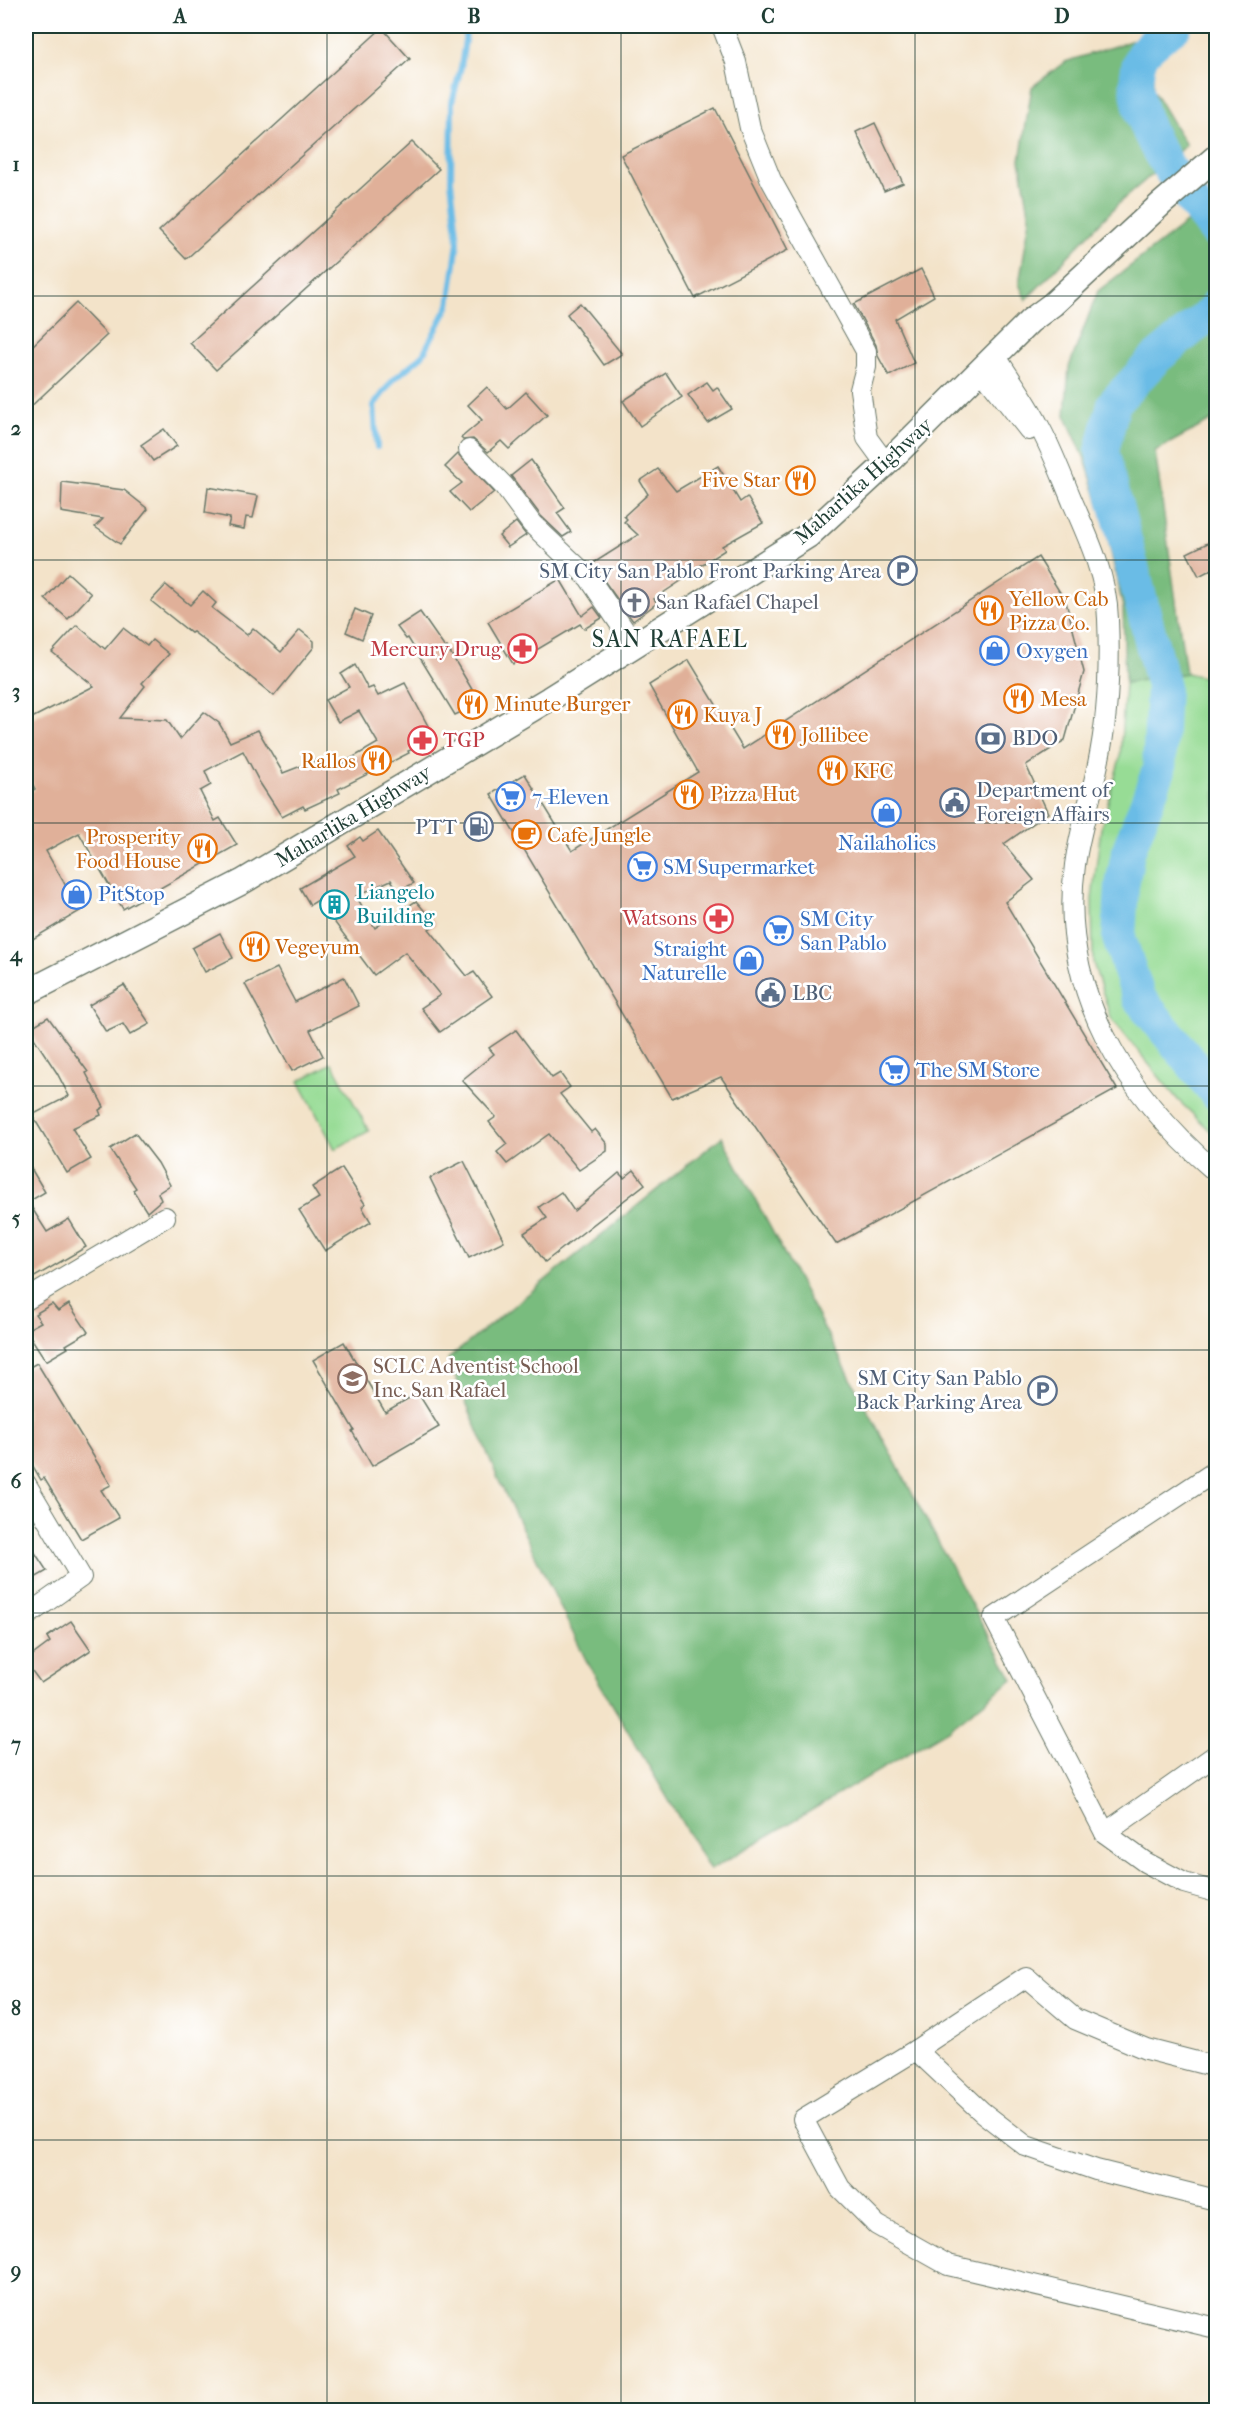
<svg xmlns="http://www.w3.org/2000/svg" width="1242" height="2436" font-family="'IM FELL French Canon',serif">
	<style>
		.green { fill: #97dc95; stroke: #5b8c64; stroke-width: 1.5 }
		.forest { fill: #79bc7e; stroke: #4c7c59; stroke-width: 1.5 }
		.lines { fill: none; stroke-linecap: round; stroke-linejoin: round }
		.stream { stroke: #6bbce6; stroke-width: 6 }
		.river { stroke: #6bbce6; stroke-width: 34 }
		.building { fill: #e0b099 }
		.minor-casing { stroke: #697768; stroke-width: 22 }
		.major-casing { stroke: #697768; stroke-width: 27 }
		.minor { stroke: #fff; stroke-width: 20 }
		.major { stroke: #fff; stroke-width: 24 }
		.grid { fill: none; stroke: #1f3d34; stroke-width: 1.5; stroke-opacity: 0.55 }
		.labels { text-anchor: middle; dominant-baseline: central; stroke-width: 5; stroke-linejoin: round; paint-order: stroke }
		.food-label { font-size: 21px; fill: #c56008; stroke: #fff; text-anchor: start }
		.street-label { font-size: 21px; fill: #1f3d34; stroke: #fff }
		.service-label { font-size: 21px; fill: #4e5e75; stroke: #fff; text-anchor: end }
		.worship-label { font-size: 21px; fill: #5b616d; stroke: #fff; text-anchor: start }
		.health-label { font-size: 21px; fill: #be3a42; stroke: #fff; text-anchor: end }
		.shop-label { font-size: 21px; fill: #366cbe; stroke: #fff; text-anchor: start }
		.culture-label { font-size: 21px; fill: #0d838f; stroke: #fff; text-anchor: start }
		.education-label { font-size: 21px; fill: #785e54; stroke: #fff; text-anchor: start }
		.quarter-label { font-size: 24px; letter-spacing: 1.5px; fill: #1f3d34; stroke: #fff }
		.neatline { fill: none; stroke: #1f3d34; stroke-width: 2 }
		.grid-label { font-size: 20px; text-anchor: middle; font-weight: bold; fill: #1f3d34 }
	</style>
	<rect width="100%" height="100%" fill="#fff"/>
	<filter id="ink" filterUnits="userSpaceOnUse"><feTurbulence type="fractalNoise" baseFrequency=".0167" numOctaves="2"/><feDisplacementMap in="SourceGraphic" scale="12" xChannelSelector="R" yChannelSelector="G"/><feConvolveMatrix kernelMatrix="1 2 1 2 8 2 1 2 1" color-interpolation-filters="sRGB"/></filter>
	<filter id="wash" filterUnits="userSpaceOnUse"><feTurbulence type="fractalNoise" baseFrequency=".008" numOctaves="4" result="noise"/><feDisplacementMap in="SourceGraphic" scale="24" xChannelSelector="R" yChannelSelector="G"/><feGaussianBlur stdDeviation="1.35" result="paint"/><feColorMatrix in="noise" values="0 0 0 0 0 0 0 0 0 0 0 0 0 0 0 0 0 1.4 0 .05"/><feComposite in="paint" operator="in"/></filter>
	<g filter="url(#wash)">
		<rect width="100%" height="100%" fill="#f3e3c9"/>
		<g class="green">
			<path d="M 1186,673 L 1216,680 L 1216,1136 L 1178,1100 L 1111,1018 L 1093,963 L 1092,899 L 1101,828 L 1120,758 L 1125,683 Z"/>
			<path d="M 332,1063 L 369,1131 L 335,1149 L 299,1081 Z"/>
		</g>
		<g class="forest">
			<path d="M 1157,26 L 1185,26 L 1153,56 L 1153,90 L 1186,145 L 1120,202 L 1026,300 L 1019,284 L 1030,218 L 1020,160 L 1032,87 L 1065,62 L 1146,36 Z"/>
			<path d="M 1216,200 L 1216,418 L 1155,451 L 1186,673 L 1125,683 L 1123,607 L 1104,520 L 1085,459 L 1065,415 L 1069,367 L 1098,291 Z"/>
			<path d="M 722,1137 L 975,1611 L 1013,1679 L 948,1730 L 710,1870 L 586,1660 L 499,1481 L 448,1359 Z"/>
		</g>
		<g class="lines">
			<path class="stream" d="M 377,447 L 374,405 L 393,380 L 422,356 L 449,305 L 458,242 L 451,181 L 452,102 L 461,67 L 467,26"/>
			<g class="river">
				<path d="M 1175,26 C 1167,32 1145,48 1141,57 C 1119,113 1184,191 1216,232"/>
				<path d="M 1216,306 L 1212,312 L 1155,359 L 1114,403 L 1102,451 L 1163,686 L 1159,770 L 1128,852 L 1122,886 L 1119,938 L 1139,998 L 1216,1093"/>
			</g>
		</g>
		<g id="blocks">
			<g class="building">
				<path d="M 382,28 L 410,59 L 186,259 L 159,231 Z"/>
				<path d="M 715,108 L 788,250 L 695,298 L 621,155 Z"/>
				<path d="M 875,123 L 903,183 L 884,191 L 856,132 Z"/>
				<path d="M 412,142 L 439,169 L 216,370 L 190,343 Z"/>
				<path d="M 921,269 L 934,296 L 895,319 L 914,363 L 889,376 L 878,356 L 876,345 L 854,304 Z"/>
				<path d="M 76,303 L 107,335 L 26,411 L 26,352 Z"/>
				<path d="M 580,303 L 622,354 L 604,365 L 567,314 Z"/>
				<path d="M 666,373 L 682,397 L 640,426 L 623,401 Z"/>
				<path d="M 707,382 L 713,390 L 717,387 L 732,409 L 708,423 L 688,395 Z"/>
				<path d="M 487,387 L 507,409 L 526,392 L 547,415 L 509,449 L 501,441 L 488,452 L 473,439 L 463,440 L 461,438 L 482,420 L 468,405 Z"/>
				<path d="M 164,429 L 177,446 L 153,461 L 141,445 Z"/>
				<path d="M 458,454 L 494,492 L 469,512 L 450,492 L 462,483 L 445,467 Z"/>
				<path d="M 531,460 L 565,508 L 557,513 L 571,532 L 563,537 L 541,516 L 511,476 Z"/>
				<path d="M 718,466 L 740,502 L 747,497 L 763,523 L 722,546 L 725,550 L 682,577 L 684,579 L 654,599 L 657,603 L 633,621 L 592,564 L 638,535 L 624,522 L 627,519 L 624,516 L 648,494 L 640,481 L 658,469 L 676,491 Z"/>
				<path d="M 62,482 L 124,490 L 148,509 L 120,544 L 95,527 L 103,519 L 61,512 Z"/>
				<path d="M 208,487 L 258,496 L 253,518 L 246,517 L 244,529 L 228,526 L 230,518 L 205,513 Z"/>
				<path d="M 516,522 L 526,535 L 508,547 L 499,536 Z"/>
				<path d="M 1216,539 L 1216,567 L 1199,576 L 1187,553 Z"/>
				<path d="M 1038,557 L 1066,602 L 1084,672 L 1065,740 L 1026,765 L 1048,813 L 1004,844 L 1034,880 L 1005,902 L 1117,1089 L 836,1244 L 721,1077 L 672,1098 L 491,794 L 525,774 L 572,851 L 698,772 L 649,685 L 689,660 L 743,749 Z"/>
				<path d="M 68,573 L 91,594 L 68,619 L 45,599 Z"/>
				<path d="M 560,579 L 582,616 L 594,607 L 602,618 L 584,629 L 580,624 L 513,664 L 488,622 Z"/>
				<path d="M 166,585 L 190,605 L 203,591 L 216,603 L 212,608 L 247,635 L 253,628 L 281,652 L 300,630 L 314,641 L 314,647 L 274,696 L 217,650 L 193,632 L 191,633 L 151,601 Z"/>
				<path d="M 355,609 L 371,616 L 362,639 L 346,632 Z"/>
				<path d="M 420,612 L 445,648 L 447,647 L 480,703 L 455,715 L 408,638 L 406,639 L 397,627 Z"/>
				<path d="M 77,625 L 105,649 L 123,628 L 147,646 L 152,640 L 169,654 L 142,683 L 145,686 L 120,718 L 167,720 L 180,739 L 204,712 L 219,723 L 230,742 L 258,730 L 283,773 L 319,759 L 333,769 L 378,743 L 359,711 L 338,722 L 325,700 L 349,687 L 341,674 L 355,665 L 368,689 L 373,687 L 378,696 L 405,683 L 435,739 L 408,751 L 409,753 L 338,789 L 340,793 L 305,809 L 303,806 L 282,817 L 260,783 L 243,751 L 205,771 L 211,785 L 200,791 L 215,821 L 220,818 L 237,845 L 123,909 L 79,833 L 46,851 L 80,911 L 26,943 L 26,795 L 35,789 L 26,771 L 26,721 L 94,686 L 52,652 Z"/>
				<path d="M 378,831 L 414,883 L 399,891 L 391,880 L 356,896 L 375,928 L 416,901 L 436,924 L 429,929 L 467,976 L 474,972 L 492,996 L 440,1032 L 421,1008 L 440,995 L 405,952 L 374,975 L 318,900 L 310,905 L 300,888 L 355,856 L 348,846 L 360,837 L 363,841 Z"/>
				<path d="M 220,933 L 233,958 L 205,972 L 192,948 Z"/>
				<path d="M 277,968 L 295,1002 L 344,977 L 359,1006 L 310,1030 L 323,1056 L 292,1071 L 245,984 Z"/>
				<path d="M 124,985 L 150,1024 L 130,1035 L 123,1024 L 106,1032 L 89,1005 Z"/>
				<path d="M 48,1017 L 88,1072 L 86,1073 L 104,1107 L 99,1110 L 101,1115 L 72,1128 L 91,1159 L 67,1173 L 32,1115 L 69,1096 L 57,1073 L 28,1029 Z"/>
				<path d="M 516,1030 L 552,1078 L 560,1073 L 570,1087 L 560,1094 L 591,1132 L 595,1129 L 607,1144 L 607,1151 L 579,1170 L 549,1134 L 507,1164 L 497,1152 L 507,1144 L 489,1122 L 496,1117 L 462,1080 L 494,1054 L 489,1048 Z"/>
				<path d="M 135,1133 L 158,1163 L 170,1185 L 158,1193 L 161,1200 L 147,1212 L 133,1190 L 136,1188 L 110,1149 Z"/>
				<path d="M 26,1160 L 45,1192 L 28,1202 L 47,1232 L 69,1219 L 86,1247 L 26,1282 Z"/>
				<path d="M 464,1161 L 504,1241 L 469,1258 L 430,1178 Z"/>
				<path d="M 342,1168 L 365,1204 L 362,1207 L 371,1222 L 325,1251 L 299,1210 L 319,1198 L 312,1187 Z"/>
				<path d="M 634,1170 L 645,1184 L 545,1262 L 524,1233 L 547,1218 L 539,1207 L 561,1192 L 574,1211 L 619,1173 L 624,1178 Z"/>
				<path d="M 52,1304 L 58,1311 L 69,1304 L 88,1332 L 66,1345 L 68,1348 L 46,1361 L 26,1330 L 41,1322 L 35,1314 Z"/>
				<path d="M 344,1342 L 385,1412 L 418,1393 L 439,1427 L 372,1466 L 352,1431 L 354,1430 L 313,1360 Z"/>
				<path d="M 37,1363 L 111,1485 L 101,1490 L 119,1518 L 81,1539 L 44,1478 L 41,1480 L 26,1454 L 26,1369 Z"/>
				<path d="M 26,1539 L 47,1571 L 26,1583 Z"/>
				<path d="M 71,1621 L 91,1650 L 41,1683 L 26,1663 L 26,1660 L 50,1642 L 47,1637 Z"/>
			</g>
		</g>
	</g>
	<g filter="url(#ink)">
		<use href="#blocks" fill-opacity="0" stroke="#697768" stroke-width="1.5"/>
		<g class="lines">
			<defs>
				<g id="minor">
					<path d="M 722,26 L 736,62 L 750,128 L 771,180 L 866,351 L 866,367 L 860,390 L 867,438 L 886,464"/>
					<path d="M 995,355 C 1009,378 1026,400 1038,424 C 1052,449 1062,477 1073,503 C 1089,539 1107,579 1108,619 C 1110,667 1108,717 1098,764 C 1091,799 1080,829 1075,865 C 1058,990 1125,1094 1216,1172"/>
					<path d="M 981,369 L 1029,430"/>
					<path d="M 469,450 L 504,486 L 532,524 L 589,578 L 635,646"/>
					<path d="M 26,1300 L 165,1217"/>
					<path d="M 1216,1471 L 994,1618 L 1105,1833 L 1145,1862 L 1184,1883 L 1216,1892"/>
					<path d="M 26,1484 L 81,1577 L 26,1616"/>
					<path d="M 1105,1833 L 1216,1755"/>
					<path d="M 916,2050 L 982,2112 L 1026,2146 L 1096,2170 L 1216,2200"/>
					<path d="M 1216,2067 L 1146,2049 L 1075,2019 L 1026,1977 L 916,2050 L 803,2119 L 840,2188 L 877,2225 L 948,2265 L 1216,2328"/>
				</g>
				<path id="major" d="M 26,993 L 242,882 L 549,699 L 809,535 L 886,464 L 1030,321 L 1053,304 L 1161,204 L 1216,157"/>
			</defs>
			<use href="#minor" class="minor-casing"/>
			<use href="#major" class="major-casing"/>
			<use href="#minor" class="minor"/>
			<use href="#major" class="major"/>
		</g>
	</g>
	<path class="grid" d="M 327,26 L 327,2410M 621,26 L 621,2410M 915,26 L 915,2410M 26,296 L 1216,296M 26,560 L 1216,560M 26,823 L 1216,823M 26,1086 L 1216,1086M 26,1350 L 1216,1350M 26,1613 L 1216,1613M 26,1876 L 1216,1876M 26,2140 L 1216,2140"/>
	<defs>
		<symbol id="restaurant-ring" viewBox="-11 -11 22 22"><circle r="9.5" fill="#fff" stroke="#e8710a" stroke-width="1.5"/><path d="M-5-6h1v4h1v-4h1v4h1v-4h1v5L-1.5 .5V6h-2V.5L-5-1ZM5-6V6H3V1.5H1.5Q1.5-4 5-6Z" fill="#e8710a"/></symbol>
		<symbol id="parking-ring" viewBox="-11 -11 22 22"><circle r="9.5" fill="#fff" stroke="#5c6f8a" stroke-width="1.5"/><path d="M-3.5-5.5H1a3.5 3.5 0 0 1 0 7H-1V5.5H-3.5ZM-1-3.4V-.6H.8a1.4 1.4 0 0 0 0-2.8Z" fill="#5c6f8a"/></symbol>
		<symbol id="church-ring" viewBox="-11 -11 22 22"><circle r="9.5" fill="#fff" stroke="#6b7280" stroke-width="1.5"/><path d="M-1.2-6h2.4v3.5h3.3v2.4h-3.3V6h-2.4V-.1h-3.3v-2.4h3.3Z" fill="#6b7280"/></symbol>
		<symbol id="pharmacy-ring" viewBox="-11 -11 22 22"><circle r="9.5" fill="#fff" stroke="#e0444e" stroke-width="1.5"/><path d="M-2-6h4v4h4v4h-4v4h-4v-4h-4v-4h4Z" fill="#e0444e"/></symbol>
		<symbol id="shop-ring" viewBox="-11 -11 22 22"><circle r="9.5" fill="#fff" stroke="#3f7fe0" stroke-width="1.5"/><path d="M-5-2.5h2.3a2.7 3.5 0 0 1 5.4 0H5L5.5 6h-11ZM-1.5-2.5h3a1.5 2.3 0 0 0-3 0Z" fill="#3f7fe0"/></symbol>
		<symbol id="bank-ring" viewBox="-11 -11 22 22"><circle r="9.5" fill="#fff" stroke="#5c6f8a" stroke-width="1.5"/><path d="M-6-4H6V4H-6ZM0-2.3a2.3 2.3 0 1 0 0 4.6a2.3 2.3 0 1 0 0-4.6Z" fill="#5c6f8a"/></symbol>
		<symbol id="supermarket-ring" viewBox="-11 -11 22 22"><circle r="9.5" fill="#fff" stroke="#3f7fe0" stroke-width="1.5"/><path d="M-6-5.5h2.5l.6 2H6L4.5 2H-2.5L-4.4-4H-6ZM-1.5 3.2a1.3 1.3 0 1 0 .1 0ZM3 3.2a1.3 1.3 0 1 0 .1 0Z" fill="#3f7fe0"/></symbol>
		<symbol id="civic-ring" viewBox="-11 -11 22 22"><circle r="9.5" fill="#fff" stroke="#5c6f8a" stroke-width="1.5"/><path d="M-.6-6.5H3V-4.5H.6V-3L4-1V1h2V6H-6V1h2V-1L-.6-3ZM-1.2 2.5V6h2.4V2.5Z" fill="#5c6f8a"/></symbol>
		<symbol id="fuel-ring" viewBox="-11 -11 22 22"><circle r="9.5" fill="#fff" stroke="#5c6f8a" stroke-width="1.5"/><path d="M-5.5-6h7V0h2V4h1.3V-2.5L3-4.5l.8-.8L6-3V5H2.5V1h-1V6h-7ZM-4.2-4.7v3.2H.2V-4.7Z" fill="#5c6f8a"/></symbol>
		<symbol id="cafe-ring" viewBox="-11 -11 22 22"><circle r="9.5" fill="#fff" stroke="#e8710a" stroke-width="1.5"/><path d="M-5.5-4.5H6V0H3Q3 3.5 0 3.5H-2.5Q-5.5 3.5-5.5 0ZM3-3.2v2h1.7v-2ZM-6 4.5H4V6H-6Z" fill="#e8710a"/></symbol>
		<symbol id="building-ring" viewBox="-11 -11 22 22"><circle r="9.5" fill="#fff" stroke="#0f9aa8" stroke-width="1.5"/><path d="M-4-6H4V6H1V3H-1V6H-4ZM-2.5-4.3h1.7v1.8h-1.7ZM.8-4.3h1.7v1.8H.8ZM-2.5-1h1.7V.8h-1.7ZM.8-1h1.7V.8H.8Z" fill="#0f9aa8"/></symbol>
		<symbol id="school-ring" viewBox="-11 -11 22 22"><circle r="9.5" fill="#fff" stroke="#8d6e63" stroke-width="1.5"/><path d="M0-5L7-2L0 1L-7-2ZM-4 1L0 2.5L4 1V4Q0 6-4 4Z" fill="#8d6e63"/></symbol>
	</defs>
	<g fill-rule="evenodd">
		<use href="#restaurant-ring" x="784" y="464" width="33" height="33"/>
		<use href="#parking-ring" x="886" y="554" width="33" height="33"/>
		<use href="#church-ring" x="618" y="586" width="33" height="33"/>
		<use href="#restaurant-ring" x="972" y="594" width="33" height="33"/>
		<use href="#pharmacy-ring" x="506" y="632" width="33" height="33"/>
		<use href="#shop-ring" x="978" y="634" width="33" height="33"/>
		<use href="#restaurant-ring" x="1002" y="682" width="33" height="33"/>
		<use href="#restaurant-ring" x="456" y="688" width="33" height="33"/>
		<use href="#restaurant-ring" x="666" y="698" width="33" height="33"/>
		<use href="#restaurant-ring" x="764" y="718" width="33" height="33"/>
		<use href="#bank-ring" x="974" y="722" width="33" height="33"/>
		<use href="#pharmacy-ring" x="406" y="724" width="33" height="33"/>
		<use href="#restaurant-ring" x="360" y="744" width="33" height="33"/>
		<use href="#restaurant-ring" x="816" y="754" width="33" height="33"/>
		<use href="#restaurant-ring" x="672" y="778" width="33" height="33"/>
		<use href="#supermarket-ring" x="494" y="780" width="33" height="33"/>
		<use href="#civic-ring" x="938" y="786" width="33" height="33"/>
		<use href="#shop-ring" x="870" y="796" width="33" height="33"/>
		<use href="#fuel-ring" x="462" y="810" width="33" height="33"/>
		<use href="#cafe-ring" x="510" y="818" width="33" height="33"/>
		<use href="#restaurant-ring" x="186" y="832" width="33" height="33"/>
		<use href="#supermarket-ring" x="626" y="850" width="33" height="33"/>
		<use href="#shop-ring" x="60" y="878" width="33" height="33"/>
		<use href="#building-ring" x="318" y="888" width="33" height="33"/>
		<use href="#pharmacy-ring" x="702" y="902" width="33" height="33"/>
		<use href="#supermarket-ring" x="762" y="914" width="33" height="33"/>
		<use href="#restaurant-ring" x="238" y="930" width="33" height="33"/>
		<use href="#shop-ring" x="732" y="944" width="33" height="33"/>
		<use href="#civic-ring" x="754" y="976" width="33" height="33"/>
		<use href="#supermarket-ring" x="878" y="1054" width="33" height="33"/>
		<use href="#school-ring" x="336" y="1362" width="33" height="33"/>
		<use href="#parking-ring" x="1026" y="1374" width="33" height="33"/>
	</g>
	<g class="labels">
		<g class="food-label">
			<text x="780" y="480" text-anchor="end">Five Star</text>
			<text x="1009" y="599">Yellow Cab<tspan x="1009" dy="24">Pizza Co.</tspan></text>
			<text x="1040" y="699">Mesa</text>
			<text x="494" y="704">Minute Burger</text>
			<text x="703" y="715">Kuya J</text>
			<text x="801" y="735">Jollibee</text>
			<text x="356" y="761" text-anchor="end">Rallos</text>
			<text x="853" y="771">KFC</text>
			<text x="710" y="794">Pizza Hut</text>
			<text x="547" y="835">Cafe Jungle</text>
			<text x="181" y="837" text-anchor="end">Prosperity<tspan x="181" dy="24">Food House</tspan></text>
			<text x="275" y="947">Vegeyum</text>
		</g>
		<g class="street-label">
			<text transform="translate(863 481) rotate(-42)">Maharlika Highway</text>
			<text transform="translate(353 816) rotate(-31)">Maharlika Highway</text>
		</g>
		<g class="service-label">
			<text x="881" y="571">SM City San Pablo Front Parking Area</text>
			<text x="1012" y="738" text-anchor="start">BDO</text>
			<text x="976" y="790" text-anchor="start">Department of<tspan x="976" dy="24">Foreign Affairs</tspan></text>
			<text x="457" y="827">PTT</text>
			<text x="792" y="993" text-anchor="start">LBC</text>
			<text x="1022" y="1378">SM City San Pablo<tspan x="1022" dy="24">Back Parking Area</tspan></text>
		</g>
		<g class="worship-label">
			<text x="656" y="602">San Rafael Chapel</text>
		</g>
		<g class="health-label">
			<text x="502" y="649">Mercury Drug</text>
			<text x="443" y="740" text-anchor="start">TGP</text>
			<text x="697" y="918">Watsons</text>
		</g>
		<g class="shop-label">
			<text x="1016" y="651">Oxygen</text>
			<text x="532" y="797">7-Eleven</text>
			<text x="887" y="843" text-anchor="middle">Nailaholics</text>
			<text x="663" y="867">SM Supermarket</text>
			<text x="98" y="894">PitStop</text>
			<text x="800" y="919">SM City<tspan x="800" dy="24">San Pablo</tspan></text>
			<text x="727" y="949" text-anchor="end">Straight<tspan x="727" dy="24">Naturelle</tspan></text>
			<text x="916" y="1070">The SM Store</text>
		</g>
		<g class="culture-label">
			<text x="356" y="892">Liangelo<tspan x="356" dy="24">Building</tspan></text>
		</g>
		<g class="education-label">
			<text x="373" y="1366">SCLC Adventist School<tspan x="373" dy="24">Inc. San Rafael</tspan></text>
		</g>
		<g class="quarter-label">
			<text x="670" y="639">SAN RAFAEL</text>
		</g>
	</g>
	<rect width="1242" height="2436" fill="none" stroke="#fff" stroke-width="66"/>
	<rect x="33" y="33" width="1176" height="2370" class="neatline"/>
	<g class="grid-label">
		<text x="180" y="23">A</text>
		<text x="474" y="23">B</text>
		<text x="768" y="23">C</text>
		<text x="1062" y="23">D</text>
		<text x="16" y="171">1</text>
		<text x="16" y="435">2</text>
		<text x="16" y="698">3</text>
		<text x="16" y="961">4</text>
		<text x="16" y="1225">5</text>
		<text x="16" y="1488">6</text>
		<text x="16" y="1751">7</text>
		<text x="16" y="2015">8</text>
		<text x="16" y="2278">9</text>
	</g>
</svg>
